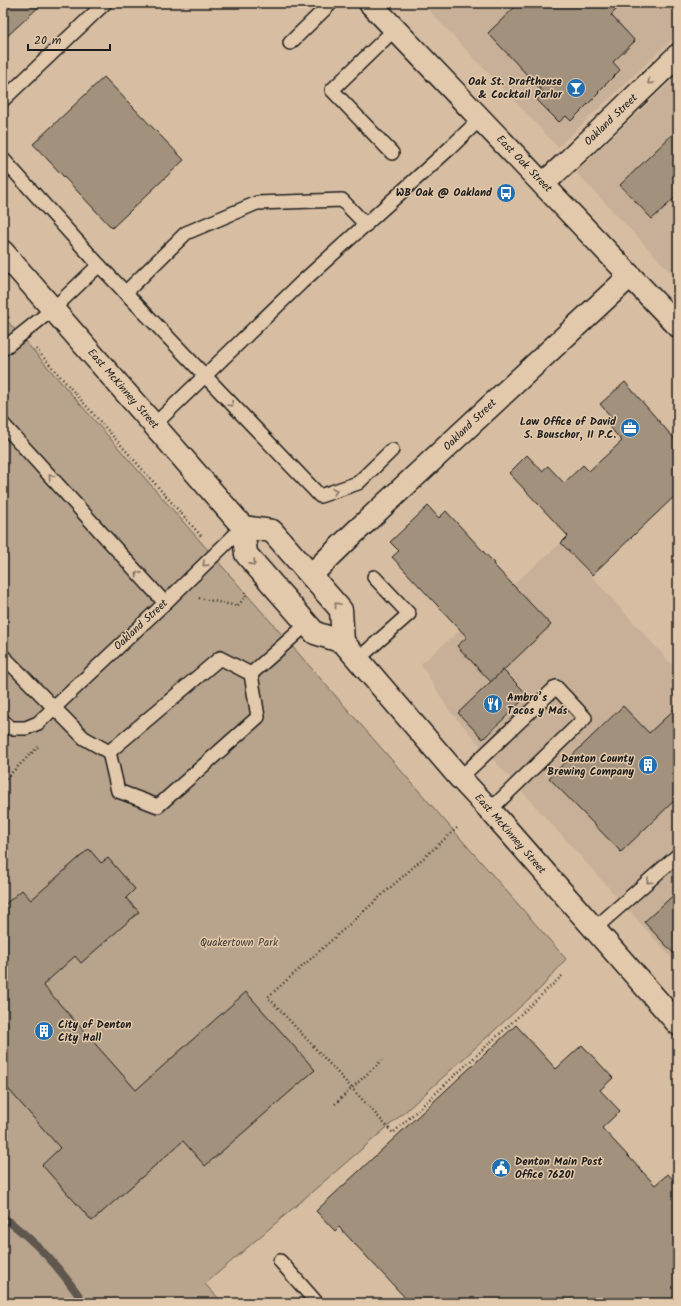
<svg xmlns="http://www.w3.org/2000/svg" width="681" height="1306" font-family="Kalam,sans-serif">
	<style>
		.built { fill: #c7b097 }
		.green { fill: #b8a48c; stroke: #6a6054 }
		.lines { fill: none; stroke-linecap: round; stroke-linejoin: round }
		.stream { stroke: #5f574d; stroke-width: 8 }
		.building { fill: #a2917d; stroke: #1c1c1c }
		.service-casing { stroke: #1c1c1c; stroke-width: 16 }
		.minor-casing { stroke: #1c1c1c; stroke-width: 25 }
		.secondary-casing { stroke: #1c1c1c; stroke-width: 25 }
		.path { stroke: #1c1c1c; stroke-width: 2.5; stroke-dasharray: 1 3; stroke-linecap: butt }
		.service { stroke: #e3c9ab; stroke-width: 13 }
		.minor { stroke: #e3c9ab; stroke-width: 22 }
		.secondary { stroke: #e3c9ab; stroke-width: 22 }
		.oneway { stroke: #807264 }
		.labels { text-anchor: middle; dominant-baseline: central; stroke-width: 3; stroke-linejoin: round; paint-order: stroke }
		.poi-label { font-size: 11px; font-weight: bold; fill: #1c1c1c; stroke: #e3c9ab; text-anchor: end }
		.street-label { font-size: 11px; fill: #1c1c1c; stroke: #e3c9ab }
		.park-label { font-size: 11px; fill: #433e38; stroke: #e3c9ab }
	</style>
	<rect width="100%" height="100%" fill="#d7bea2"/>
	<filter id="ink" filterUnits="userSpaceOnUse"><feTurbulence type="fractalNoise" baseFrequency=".025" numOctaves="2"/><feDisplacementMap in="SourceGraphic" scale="8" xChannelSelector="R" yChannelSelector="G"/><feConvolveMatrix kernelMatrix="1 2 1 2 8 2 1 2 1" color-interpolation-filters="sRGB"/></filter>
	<g filter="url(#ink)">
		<g class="built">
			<path d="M 422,3 L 678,3 L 678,34 L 558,147 Z"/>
			<path d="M 678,75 L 678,280 L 576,172 Z"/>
			<path d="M 561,543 L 678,671 L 678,965 L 448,709 L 421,664 Z"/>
		</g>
		<path class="green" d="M 3,316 L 566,959 L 542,987 L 406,1111 L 205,1284 L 223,1303 L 3,1303 Z"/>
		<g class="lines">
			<path class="stream" d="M 3,1217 C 38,1243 60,1268 84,1303"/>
		</g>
		<g class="building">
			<path d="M 3,3 L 43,3 L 3,40 Z"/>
			<path d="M 519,3 L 623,3 L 611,15 L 635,41 L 613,62 L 620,70 L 598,92 L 599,93 L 571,121 L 566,116 L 559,122 L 537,100 L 544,93 L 488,33 Z"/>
			<path d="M 104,77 L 184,160 L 112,228 L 33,144 Z"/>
			<path d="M 678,129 L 678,195 L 652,219 L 620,185 Z"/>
			<path d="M 625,382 L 678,443 L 678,493 L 592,575 L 561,543 L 568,536 L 509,473 L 527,455 L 542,471 L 548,466 L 564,483 L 583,465 L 589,471 L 622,441 L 606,423 L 612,418 L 600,404 Z"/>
			<path d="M 428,506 L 439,518 L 446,511 L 494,563 L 493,564 L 551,625 L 491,682 L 457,646 L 467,637 L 392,557 L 399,551 L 390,542 Z"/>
			<path d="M 503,670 L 528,695 L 483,739 L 458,713 Z"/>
			<path d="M 623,706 L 649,733 L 678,706 L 678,797 L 621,852 L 549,778 Z"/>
			<path d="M 89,849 L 101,863 L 108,858 L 135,889 L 126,898 L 139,912 L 81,963 L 75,956 L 43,985 L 136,1090 L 246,992 L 315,1070 L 205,1166 L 183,1141 L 92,1221 L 42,1165 L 60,1148 L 3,1083 L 3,906 L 22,890 L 31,900 Z"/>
			<path d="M 678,891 L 678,958 L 644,922 Z"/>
			<path d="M 516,1025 L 556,1069 L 582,1045 L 613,1078 L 600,1090 L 620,1111 L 602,1128 L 655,1185 L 668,1174 L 678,1185 L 678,1303 L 410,1303 L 339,1227 L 335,1231 L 316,1211 Z"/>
		</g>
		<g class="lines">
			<defs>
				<g id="service">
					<path d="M 290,43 L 331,3"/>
					<path d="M 3,100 L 105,3"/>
					<path d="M 392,153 L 332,90 L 395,29"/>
					<path d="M 3,159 L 99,265 L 320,496 L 358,483 L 392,450"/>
					<path d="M 125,293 L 186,233 L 257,203 L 342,200 L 366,225"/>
					<path d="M 3,349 L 53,309 L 99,265"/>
					<path d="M 3,424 L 165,603"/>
					<path d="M 154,425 L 302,282 L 450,148 L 480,119"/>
					<path d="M 3,656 L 84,738 L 109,752"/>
					<path d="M 220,658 L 251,674 L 258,717 L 158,806 L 118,791 L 109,752 Z"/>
					<path d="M 358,659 L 409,614 L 374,577"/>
					<path d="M 251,674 L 307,624"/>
					<path d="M 3,721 L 11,728 L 26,728 L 38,723 L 165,603 L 243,527"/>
					<path d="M 460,778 L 556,687 L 585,718 L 490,810"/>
					<path d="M 594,929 L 678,855"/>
					<path d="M 280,1261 L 317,1303"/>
				</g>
				<g id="minor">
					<path d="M 370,3 L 678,326"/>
					<path d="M 543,184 L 568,161 L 678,55"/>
					<path d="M 311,575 L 353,534 L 630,276"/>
				</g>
				<g id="secondary">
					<path d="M 3,252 L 243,527 L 246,554 L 315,633 L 343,642 L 460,778 L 490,810 L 678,1024"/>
					<path d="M 243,527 L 272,531 L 341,610 L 343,642"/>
				</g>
			</defs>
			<use href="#service" class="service-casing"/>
			<use href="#minor" class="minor-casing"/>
			<use href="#secondary" class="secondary-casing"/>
			<g class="path">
				<path d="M 3,311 L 9,318"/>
				<path d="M 36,349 L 202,537"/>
				<path d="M 199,598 L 237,606 L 246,597 L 244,592"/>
				<path d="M 3,781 L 38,747"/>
				<path d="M 457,828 L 268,997 L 393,1133 L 564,974"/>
				<path d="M 335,1104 L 382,1060"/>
			</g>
			<use href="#service" class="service"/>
			<use href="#minor" class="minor"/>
			<use href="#secondary" class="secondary"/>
		</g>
		<defs><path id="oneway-chevron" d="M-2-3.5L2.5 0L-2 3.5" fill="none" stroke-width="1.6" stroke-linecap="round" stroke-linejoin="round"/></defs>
		<g class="oneway">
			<use href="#oneway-chevron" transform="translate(650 82) rotate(136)"/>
			<use href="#oneway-chevron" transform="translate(231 404) rotate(46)"/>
			<use href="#oneway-chevron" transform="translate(51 477) rotate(-132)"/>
			<use href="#oneway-chevron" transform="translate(335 491) rotate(-18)"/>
			<use href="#oneway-chevron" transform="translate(253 563) rotate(48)"/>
			<use href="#oneway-chevron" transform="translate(205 564) rotate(136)"/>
			<use href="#oneway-chevron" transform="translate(138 574) rotate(-132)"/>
			<use href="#oneway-chevron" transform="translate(337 605) rotate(-130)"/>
			<use href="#oneway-chevron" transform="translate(649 881) rotate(138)"/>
		</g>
	</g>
	<defs>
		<symbol id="bar-disc" viewBox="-11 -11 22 22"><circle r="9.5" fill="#1f6fb2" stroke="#e3c9ab"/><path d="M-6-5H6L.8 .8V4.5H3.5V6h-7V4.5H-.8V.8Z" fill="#fff"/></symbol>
		<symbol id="bus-disc" viewBox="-11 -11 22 22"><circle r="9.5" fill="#1f6fb2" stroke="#e3c9ab"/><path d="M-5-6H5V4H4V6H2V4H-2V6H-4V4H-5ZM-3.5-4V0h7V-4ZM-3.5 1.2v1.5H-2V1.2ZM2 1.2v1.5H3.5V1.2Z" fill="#fff"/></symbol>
		<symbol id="office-disc" viewBox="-11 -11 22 22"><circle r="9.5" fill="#1f6fb2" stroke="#e3c9ab"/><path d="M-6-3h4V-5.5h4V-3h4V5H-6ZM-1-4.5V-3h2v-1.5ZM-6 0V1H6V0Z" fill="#fff"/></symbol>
		<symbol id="restaurant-disc" viewBox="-11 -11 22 22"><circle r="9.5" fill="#1f6fb2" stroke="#e3c9ab"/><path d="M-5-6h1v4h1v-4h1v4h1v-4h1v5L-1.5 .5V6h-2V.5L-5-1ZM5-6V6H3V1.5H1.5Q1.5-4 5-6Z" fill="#fff"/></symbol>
		<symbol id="building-disc" viewBox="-11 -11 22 22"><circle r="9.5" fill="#1f6fb2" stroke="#e3c9ab"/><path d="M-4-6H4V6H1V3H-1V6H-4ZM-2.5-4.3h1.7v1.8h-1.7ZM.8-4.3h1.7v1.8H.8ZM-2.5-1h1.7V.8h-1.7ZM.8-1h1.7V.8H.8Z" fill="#fff"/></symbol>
		<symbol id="civic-disc" viewBox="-11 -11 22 22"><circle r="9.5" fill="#1f6fb2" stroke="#e3c9ab"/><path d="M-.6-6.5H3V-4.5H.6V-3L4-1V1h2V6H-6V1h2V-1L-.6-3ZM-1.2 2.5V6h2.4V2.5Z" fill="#fff"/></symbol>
	</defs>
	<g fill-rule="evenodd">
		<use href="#bar-disc" x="565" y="77" width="22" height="22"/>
		<use href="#bus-disc" x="495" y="182" width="22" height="22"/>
		<use href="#office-disc" x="619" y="417" width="22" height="22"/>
		<use href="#restaurant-disc" x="482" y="693" width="22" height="22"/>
		<use href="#building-disc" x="637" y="754" width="22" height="22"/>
		<use href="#building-disc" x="33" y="1020" width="22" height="22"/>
		<use href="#civic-disc" x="490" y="1157" width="22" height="22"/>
	</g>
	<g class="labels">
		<g class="poi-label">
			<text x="562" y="82">Oak St. Drafthouse<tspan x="562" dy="13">&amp; Cocktail Parlor</tspan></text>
			<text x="492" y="193">WB Oak @ Oakland</text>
			<text x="616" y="422">Law Office of David<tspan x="616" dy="13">S. Bouschor, II P.C.</tspan></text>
			<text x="507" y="698" text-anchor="start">Ambro’s<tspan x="507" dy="13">Tacos y Más</tspan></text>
			<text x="634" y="759">Denton County<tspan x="634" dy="13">Brewing Company</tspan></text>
			<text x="58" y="1025" text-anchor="start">City of Denton<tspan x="58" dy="13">City Hall</tspan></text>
			<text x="515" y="1162" text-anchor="start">Denton Main Post<tspan x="515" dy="13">Office 76201</tspan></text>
		</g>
		<g class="street-label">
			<text transform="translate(611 120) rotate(-44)">Oakland Street</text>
			<text transform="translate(524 164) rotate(46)">East Oak Street</text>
			<text transform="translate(123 389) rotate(49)">East McKinney Street</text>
			<text transform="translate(470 425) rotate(-44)">Oakland Street</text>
			<text transform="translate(141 625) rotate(-43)">Oakland Street</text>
			<text transform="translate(510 834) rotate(49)">East McKinney Street</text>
		</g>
		<g class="park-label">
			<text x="239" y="943">Quakertown Park</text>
		</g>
	</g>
	<rect width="681" height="1306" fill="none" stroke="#e3c9ab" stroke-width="16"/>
	<rect x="8" y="8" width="665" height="1290" fill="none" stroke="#1c1c1c" stroke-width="1.5" filter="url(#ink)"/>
	<path d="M28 44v6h82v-6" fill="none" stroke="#1c1c1c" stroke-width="2"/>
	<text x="34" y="44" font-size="12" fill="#1c1c1c" stroke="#e3c9ab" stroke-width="3" paint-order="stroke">20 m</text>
</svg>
